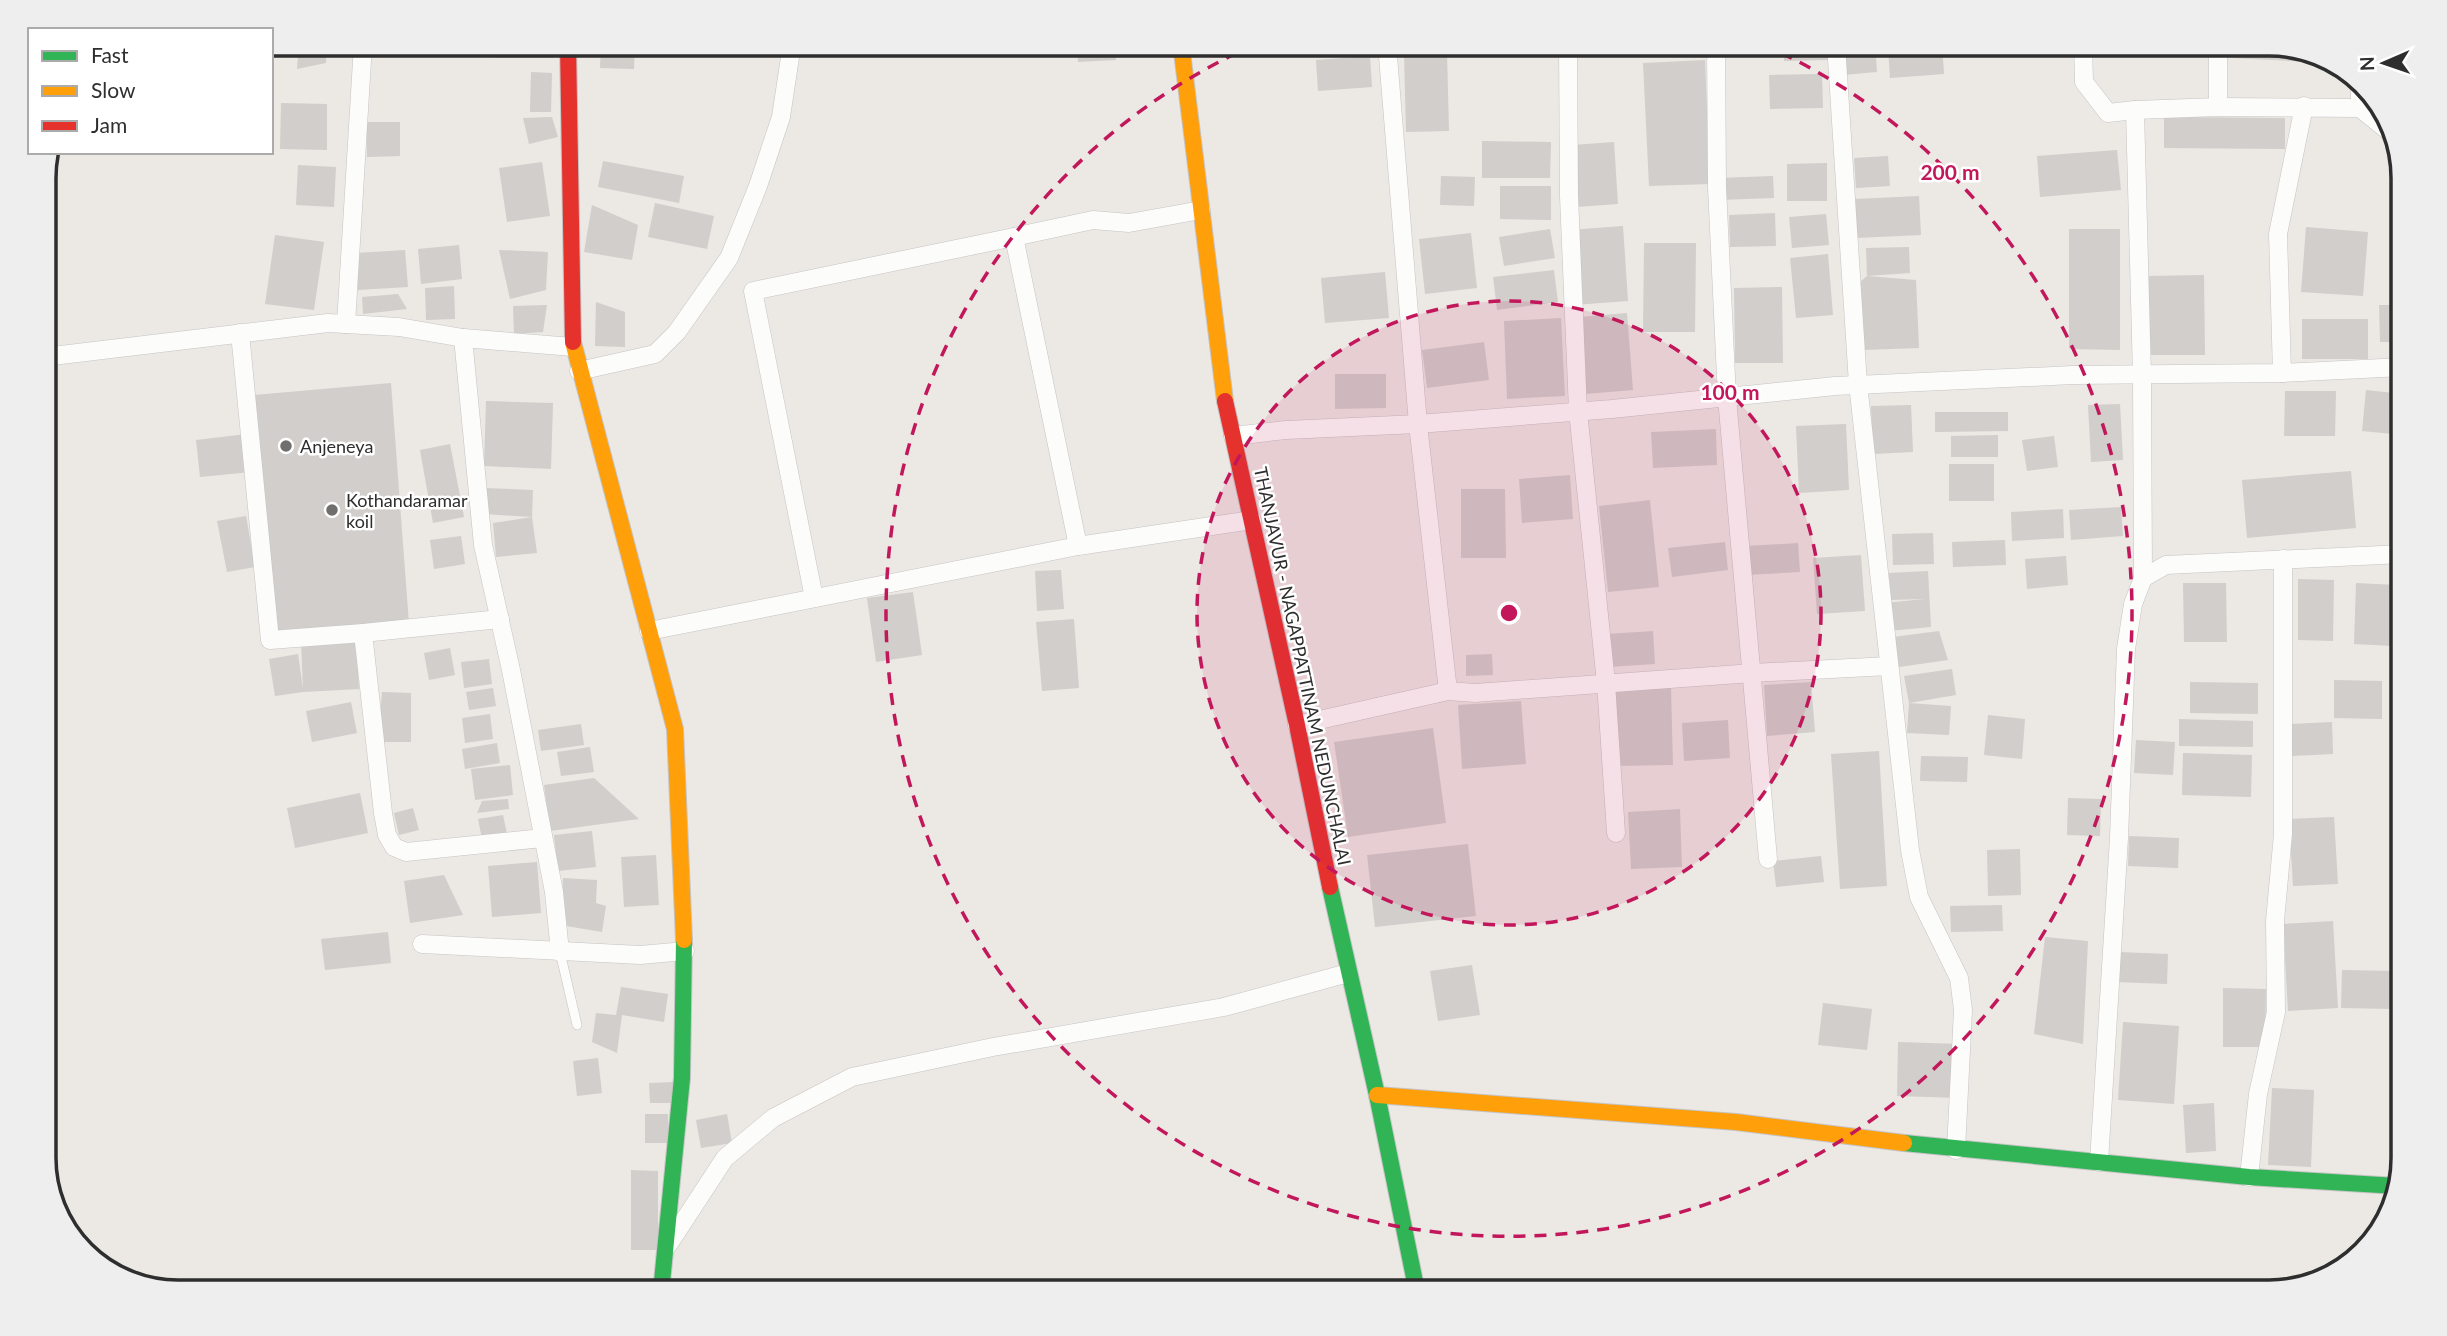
<svg xmlns="http://www.w3.org/2000/svg" width="2447" height="1336" font-family="Lato,sans-serif">
	<style>
		.building { fill: #d1cecb }
		.lines { fill: none; stroke-linecap: round; stroke-linejoin: round }
		.lane-casing { stroke: #c5c4c5; stroke-width: 10 }
		.street-casing { stroke: #c5c4c5; stroke-width: 19 }
		.fast-casing { stroke: #c5c4c5; stroke-width: 18 }
		.slow-casing { stroke: #c5c4c5; stroke-width: 18 }
		.jam-casing { stroke: #c5c4c5; stroke-width: 18 }
		.lane { stroke: #fcfcfb; stroke-width: 9 }
		.street { stroke: #fcfcfb; stroke-width: 18 }
		.fast { stroke: #30b455; stroke-width: 16 }
		.slow { stroke: #ff9f0a; stroke-width: 16 }
		.jam { stroke: #e5322d; stroke-width: 16 }
		.ring { fill: none; stroke: #c2185b; stroke-width: 3.5; stroke-dasharray: 12 9 }
		.poi-dot { fill: #706f6e; stroke: #fff; stroke-width: 2.5 }
		.labels { text-anchor: middle; dominant-baseline: central; stroke-width: 5; stroke-linejoin: round; paint-order: stroke }
		.poi-label { font-size: 18px; fill: #2e2e2e; stroke: #fff; text-anchor: start }
		.street-label { font-size: 18px; fill: #2e2e2e; stroke: #fff }
		.rim { fill: none; stroke: #2e2e2e; stroke-width: 3.5 }
		.centre { fill: #c2185b; stroke: #fff; stroke-width: 3.5 }
		.ring-label { font-size: 21px; text-anchor: middle; font-weight: bold; fill: #c2185b; stroke: #fff; stroke-width: 5; stroke-linejoin: round; paint-order: stroke }
	</style>
	<rect width="100%" height="100%" fill="#ece8e4"/>
	<g class="building">
		<path d="M 299,44 L 327,44 L 326,63 L 297,69 Z"/>
		<rect x="495" y="44" width="59" height="14"/>
		<path d="M 601,44 L 635,44 L 634,69 L 600,68 Z"/>
		<path d="M 959,44 L 1041,44 L 1041,46 L 959,51 Z"/>
		<path d="M 1077,44 L 1115,44 L 1116,60 L 1078,62 Z"/>
		<path d="M 1784,44 L 1828,44 L 1828,60 L 1784,61 Z"/>
		<path d="M 1875,44 L 1877,72 L 1843,75 L 1841,45 Z"/>
		<path d="M 1942,44 L 1944,74 L 1890,78 L 1888,47 Z"/>
		<path d="M 2233,44 L 2269,44 L 2329,58 L 2334,63 L 2232,58 Z"/>
		<path d="M 1447,52 L 1449,131 L 1406,132 L 1404,53 Z"/>
		<path d="M 1370,56 L 1372,87 L 1318,91 L 1316,60 Z"/>
		<path d="M 1705,60 L 1710,184 L 1649,186 L 1643,63 Z"/>
		<path d="M 531,72 L 552,73 L 551,112 L 530,112 Z"/>
		<path d="M 1822,74 L 1823,108 L 1770,109 L 1769,75 Z"/>
		<path d="M 281,103 L 327,104 L 327,150 L 280,149 Z"/>
		<path d="M 552,117 L 558,137 L 529,144 L 523,118 Z"/>
		<path d="M 2164,117 L 2285,118 L 2285,149 L 2164,148 Z"/>
		<path d="M 366,122 L 400,122 L 400,156 L 367,157 Z"/>
		<path d="M 1482,141 L 1551,142 L 1550,178 L 1482,178 Z"/>
		<path d="M 1614,142 L 1618,204 L 1576,207 L 1572,145 Z"/>
		<path d="M 2117,150 L 2121,190 L 2040,197 L 2037,156 Z"/>
		<path d="M 1888,156 L 1890,186 L 1856,188 L 1854,158 Z"/>
		<path d="M 603,161 L 684,176 L 679,203 L 598,187 Z"/>
		<path d="M 542,162 L 550,216 L 507,222 L 499,168 Z"/>
		<path d="M 1827,163 L 1827,201 L 1787,201 L 1787,164 Z"/>
		<path d="M 298,165 L 336,167 L 334,207 L 296,205 Z"/>
		<path d="M 1441,176 L 1475,177 L 1474,206 L 1440,205 Z"/>
		<path d="M 1773,176 L 1774,198 L 1718,200 L 1718,178 Z"/>
		<path d="M 1500,186 L 1551,186 L 1551,220 L 1500,219 Z"/>
		<path d="M 1919,196 L 1921,235 L 1856,238 L 1855,199 Z"/>
		<path d="M 655,203 L 714,216 L 707,249 L 648,237 Z"/>
		<path d="M 592,205 L 638,225 L 632,260 L 584,252 Z"/>
		<path d="M 1775,213 L 1776,246 L 1730,247 L 1729,215 Z"/>
		<path d="M 1826,214 L 1829,245 L 1792,248 L 1789,217 Z"/>
		<path d="M 1623,226 L 1628,301 L 1574,305 L 1569,230 Z"/>
		<path d="M 2306,227 L 2368,232 L 2363,296 L 2301,292 Z"/>
		<path d="M 1550,229 L 1555,258 L 1504,266 L 1499,237 Z"/>
		<path d="M 2069,229 L 2120,229 L 2120,350 L 2069,349 Z"/>
		<path d="M 1471,233 L 1477,288 L 1425,294 L 1419,239 Z"/>
		<path d="M 275,235 L 324,242 L 314,310 L 265,304 Z"/>
		<path d="M 1644,243 L 1696,243 L 1695,332 L 1643,332 Z"/>
		<path d="M 459,245 L 462,279 L 421,284 L 418,249 Z"/>
		<path d="M 1909,247 L 1910,273 L 1867,276 L 1916,280 L 1919,348 L 1863,350 L 1860,282 L 1867,276 L 1866,248 Z"/>
		<path d="M 405,250 L 408,287 L 358,290 L 356,253 Z"/>
		<path d="M 499,250 L 548,252 L 546,290 L 510,299 Z"/>
		<path d="M 1828,254 L 1833,315 L 1796,318 L 1790,258 Z"/>
		<path d="M 1554,270 L 1558,302 L 1497,310 L 1493,277 Z"/>
		<path d="M 1385,272 L 1389,318 L 1325,323 L 1321,278 Z"/>
		<path d="M 2204,275 L 2205,355 L 2146,355 L 2146,276 Z"/>
		<path d="M 454,286 L 455,319 L 426,320 L 425,288 Z"/>
		<path d="M 1782,287 L 1783,363 L 1735,363 L 1734,288 Z"/>
		<path d="M 398,294 L 407,309 L 363,314 L 362,297 Z"/>
		<path d="M 596,302 L 625,312 L 625,347 L 595,346 Z"/>
		<path d="M 547,305 L 543,332 L 514,334 L 513,306 Z"/>
		<path d="M 2379,305 L 2403,305 L 2403,342 L 2380,342 Z"/>
		<path d="M 1627,313 L 1633,390 L 1586,394 L 1580,317 Z"/>
		<path d="M 1561,318 L 1565,396 L 1507,399 L 1504,321 Z"/>
		<rect x="2302" y="319" width="66" height="40"/>
		<path d="M 1484,342 L 1489,380 L 1427,388 L 1422,350 Z"/>
		<path d="M 1335,374 L 1386,374 L 1386,408 L 1335,409 Z"/>
		<path d="M 391,383 L 409,624 L 274,634 L 253,395 Z"/>
		<path d="M 2366,390 L 2403,394 L 2403,435 L 2362,431 Z"/>
		<path d="M 2285,391 L 2336,391 L 2335,436 L 2284,436 Z"/>
		<path d="M 486,401 L 553,403 L 551,469 L 484,466 Z"/>
		<path d="M 2120,404 L 2123,460 L 2091,462 L 2088,405 Z"/>
		<path d="M 1911,405 L 1913,452 L 1873,454 L 1871,406 Z"/>
		<path d="M 1935,412 L 2008,412 L 2008,431 L 1935,432 Z"/>
		<path d="M 1846,424 L 1849,490 L 1799,493 L 1796,426 Z"/>
		<path d="M 1716,429 L 1717,465 L 1653,468 L 1651,432 Z"/>
		<path d="M 247,434 L 251,472 L 200,477 L 196,440 Z"/>
		<path d="M 1998,435 L 1998,457 L 1951,457 L 1951,436 Z"/>
		<path d="M 2054,436 L 2058,467 L 2027,471 L 2022,440 Z"/>
		<path d="M 450,444 L 464,517 L 433,523 L 420,450 Z"/>
		<rect x="1949" y="464" width="45" height="37"/>
		<path d="M 2351,471 L 2356,528 L 2247,538 L 2242,480 Z"/>
		<path d="M 1570,475 L 1573,519 L 1522,523 L 1519,479 Z"/>
		<path d="M 485,488 L 533,490 L 532,517 L 484,514 Z"/>
		<path d="M 1461,489 L 1505,489 L 1506,558 L 1461,558 Z"/>
		<path d="M 1650,500 L 1659,587 L 1608,592 L 1599,506 Z"/>
		<path d="M 2121,507 L 2123,536 L 2071,540 L 2069,510 Z"/>
		<path d="M 2063,509 L 2064,538 L 2012,541 L 2011,512 Z"/>
		<path d="M 246,516 L 255,567 L 227,572 L 217,521 Z"/>
		<path d="M 532,517 L 537,553 L 496,557 L 493,523 Z"/>
		<path d="M 1933,533 L 1934,564 L 1893,565 L 1892,534 Z"/>
		<path d="M 461,536 L 465,564 L 434,569 L 430,540 Z"/>
		<path d="M 2005,540 L 2006,565 L 1953,567 L 1952,542 Z"/>
		<path d="M 1725,542 L 1728,570 L 1672,577 L 1668,548 Z"/>
		<path d="M 1798,543 L 1800,572 L 1747,575 L 1745,546 Z"/>
		<path d="M 1861,555 L 1865,611 L 1817,614 L 1813,558 Z"/>
		<path d="M 2066,556 L 2068,585 L 2027,589 L 2025,559 Z"/>
		<path d="M 1061,570 L 1064,609 L 1037,611 L 1035,571 Z"/>
		<path d="M 1928,571 L 1931,627 L 1888,631 L 1885,603 L 1924,599 L 1890,600 L 1889,573 Z"/>
		<path d="M 2298,579 L 2334,580 L 2333,641 L 2298,640 Z"/>
		<path d="M 2183,583 L 2226,583 L 2227,642 L 2184,642 Z"/>
		<path d="M 2356,583 L 2396,585 L 2393,646 L 2354,644 Z"/>
		<path d="M 913,592 L 922,655 L 876,662 L 867,598 Z"/>
		<path d="M 1074,619 L 1079,688 L 1042,691 L 1036,622 Z"/>
		<path d="M 1653,631 L 1655,664 L 1609,667 L 1607,634 Z"/>
		<path d="M 1939,631 L 1948,660 L 1899,667 L 1893,637 Z"/>
		<path d="M 356,638 L 359,689 L 303,692 L 275,696 L 269,659 L 298,654 L 303,689 L 301,641 Z"/>
		<path d="M 450,648 L 455,675 L 429,680 L 424,653 Z"/>
		<path d="M 1492,654 L 1493,675 L 1466,676 L 1466,655 Z"/>
		<path d="M 489,659 L 492,684 L 464,688 L 461,662 Z"/>
		<path d="M 1952,669 L 1956,695 L 1909,703 L 1904,676 Z"/>
		<path d="M 2334,680 L 2382,681 L 2382,719 L 2334,718 Z"/>
		<path d="M 1811,682 L 1815,732 L 1767,736 L 1764,685 Z"/>
		<path d="M 2190,682 L 2258,683 L 2258,714 L 2190,713 Z"/>
		<path d="M 1671,687 L 1673,765 L 1617,766 L 1615,688 Z"/>
		<path d="M 493,688 L 496,706 L 469,710 L 466,692 Z"/>
		<path d="M 382,692 L 411,693 L 411,742 L 378,742 Z"/>
		<path d="M 1521,701 L 1526,764 L 1462,769 L 1458,705 Z"/>
		<path d="M 351,702 L 357,733 L 312,742 L 306,711 Z"/>
		<path d="M 1909,703 L 1951,706 L 1949,735 L 1907,733 Z"/>
		<path d="M 490,714 L 493,739 L 465,743 L 462,718 Z"/>
		<path d="M 1988,715 L 2025,719 L 2022,759 L 1984,755 Z"/>
		<path d="M 2179,719 L 2253,721 L 2253,747 L 2179,746 Z"/>
		<path d="M 1728,720 L 1730,758 L 1684,761 L 1682,723 Z"/>
		<path d="M 2332,722 L 2333,754 L 2292,756 L 2290,724 Z"/>
		<path d="M 581,724 L 584,745 L 541,751 L 538,730 Z"/>
		<path d="M 1433,728 L 1446,823 L 1348,837 L 1334,742 Z"/>
		<path d="M 2400,730 L 2403,731 L 2403,766 L 2396,765 Z"/>
		<path d="M 2136,740 L 2175,742 L 2173,775 L 2134,773 Z"/>
		<path d="M 497,743 L 500,763 L 465,769 L 462,749 Z"/>
		<path d="M 590,747 L 594,772 L 561,776 L 557,752 Z"/>
		<path d="M 1879,751 L 1887,886 L 1840,889 L 1831,754 Z"/>
		<path d="M 2183,753 L 2252,755 L 2251,797 L 2182,795 Z"/>
		<path d="M 1921,756 L 1968,757 L 1967,782 L 1920,781 Z"/>
		<path d="M 510,765 L 513,795 L 475,800 L 471,769 Z"/>
		<path d="M 594,778 L 639,819 L 550,831 L 544,785 Z"/>
		<path d="M 360,793 L 368,833 L 295,848 L 287,808 Z"/>
		<path d="M 2068,798 L 2101,799 L 2100,836 L 2067,835 Z"/>
		<path d="M 508,799 L 509,809 L 477,813 L 482,801 Z"/>
		<path d="M 413,808 L 419,830 L 399,835 L 394,813 Z"/>
		<path d="M 1680,809 L 1682,867 L 1631,869 L 1628,812 Z"/>
		<path d="M 503,815 L 507,834 L 482,839 L 478,819 Z"/>
		<path d="M 2334,817 L 2338,884 L 2293,886 L 2289,819 Z"/>
		<path d="M 592,831 L 596,867 L 558,871 L 554,835 Z"/>
		<path d="M 2129,836 L 2179,838 L 2178,868 L 2128,866 Z"/>
		<path d="M 1468,844 L 1476,916 L 1375,927 L 1367,855 Z"/>
		<path d="M 2020,849 L 2021,895 L 1988,896 L 1987,850 Z"/>
		<path d="M 656,855 L 659,905 L 624,907 L 621,857 Z"/>
		<path d="M 1821,856 L 1824,882 L 1776,887 L 1773,861 Z"/>
		<path d="M 537,862 L 541,913 L 492,917 L 488,866 Z"/>
		<path d="M 444,875 L 463,915 L 410,923 L 404,881 Z"/>
		<path d="M 563,878 L 597,880 L 596,903 L 606,906 L 602,932 L 566,926 L 562,902 Z"/>
		<path d="M 2002,905 L 2003,931 L 1951,932 L 1950,906 Z"/>
		<path d="M 2333,921 L 2338,1008 L 2288,1011 L 2283,924 Z"/>
		<path d="M 388,932 L 391,963 L 325,970 L 321,939 Z"/>
		<path d="M 2045,937 L 2088,941 L 2083,1044 L 2034,1034 Z"/>
		<path d="M 2118,952 L 2168,954 L 2167,984 L 2116,982 Z"/>
		<path d="M 1472,965 L 1480,1015 L 1438,1021 L 1430,971 Z"/>
		<path d="M 2342,970 L 2393,971 L 2393,1009 L 2341,1008 Z"/>
		<path d="M 621,987 L 668,994 L 664,1022 L 622,1015 L 617,1053 L 592,1042 L 596,1013 L 616,1015 Z"/>
		<path d="M 2223,988 L 2266,989 L 2265,1047 L 2223,1047 Z"/>
		<path d="M 1823,1003 L 1872,1009 L 1867,1050 L 1818,1045 Z"/>
		<path d="M 2123,1022 L 2179,1026 L 2174,1104 L 2118,1100 Z"/>
		<path d="M 1898,1042 L 1959,1044 L 1958,1098 L 1897,1096 Z"/>
		<path d="M 598,1058 L 602,1093 L 577,1096 L 573,1061 Z"/>
		<path d="M 2397,1071 L 2403,1072 L 2403,1110 L 2393,1109 Z"/>
		<path d="M 676,1082 L 676,1103 L 650,1103 L 649,1083 Z"/>
		<path d="M 2272,1088 L 2314,1090 L 2311,1167 L 2268,1165 Z"/>
		<path d="M 2214,1103 L 2216,1151 L 2186,1153 L 2183,1105 Z"/>
		<rect x="645" y="1114" width="23" height="29"/>
		<path d="M 727,1114 L 732,1143 L 701,1148 L 696,1120 Z"/>
		<path d="M 631,1170 L 658,1171 L 658,1250 L 631,1250 Z"/>
	</g>
	<g class="lines">
		<defs>
			<path id="lane" d="M 560,952 L 577,1025"/>
			<g id="street">
				<path d="M 1387,44 L 1418,424 L 1448,691"/>
				<path d="M 1568,44 L 1569,196 L 1578,411 L 1606,683 L 1616,833"/>
				<path d="M 1716,44 L 1717,187 L 1727,398 L 1768,859"/>
				<path d="M 1836,44 L 1858,384 L 1910,850 L 1919,897 L 1959,978 L 1963,1010 L 1956,1150"/>
				<path d="M 2083,44 L 2084,82 L 2108,113 L 2135,110 L 2218,107 L 2360,108 L 2391,133"/>
				<path d="M 2218,44 L 2218,107"/>
				<path d="M 2360,85 L 2360,108"/>
				<path d="M 2135,110 L 2142,376 L 2143,578"/>
				<path d="M 1014,237 L 1093,220 L 1129,223 L 1201,210"/>
				<path d="M 346,324 L 363,44"/>
				<path d="M 240,333 L 270,640 L 363,633 L 500,619"/>
				<path d="M 463,338 L 483,545 L 511,670 L 554,892 L 560,952"/>
				<path d="M 44,357 L 328,323 L 399,327 L 463,338 L 573,347"/>
				<path d="M 579,371 L 655,354 L 677,332 L 729,258 L 758,186 L 781,117 L 792,44"/>
				<path d="M 2282,373 L 2278,234 L 2304,106"/>
				<path d="M 1233,436 L 1286,430 L 1418,424 L 1612,409 L 1835,386 L 2073,375 L 2282,373 L 2403,367"/>
				<path d="M 814,598 L 753,291 L 1014,237 L 1078,546"/>
				<path d="M 649,631 L 1078,546 L 1252,520"/>
				<path d="M 363,633 L 383,813 L 387,835 L 394,847 L 406,852 L 543,838"/>
				<path d="M 1297,725 L 1448,691 L 1475,693 L 1753,673 L 1889,666"/>
				<path d="M 422,944 L 640,955 L 685,951"/>
				<path d="M 2099,1162 L 2119,838 L 2126,649 L 2133,604 L 2143,578 L 2166,565 L 2403,554"/>
				<path d="M 2249,1177 L 2258,1094 L 2276,1012 L 2275,921 L 2283,834 L 2283,559"/>
				<path d="M 668,1245 L 725,1158 L 773,1118 L 852,1077 L 993,1047 L 1224,1007 L 1348,973"/>
			</g>
			<g id="fast">
				<path d="M 1330,887 L 1377,1095 L 1417,1292"/>
				<path d="M 1904,1143 L 2249,1177 L 2397,1186"/>
				<path d="M 661,1292 L 682,1078 L 684,940"/>
			</g>
			<g id="slow">
				<path d="M 1181,44 L 1225,401"/>
				<path d="M 573,342 L 675,729 L 684,940"/>
				<path d="M 1377,1095 L 1736,1122 L 1904,1143"/>
			</g>
			<g id="jam">
				<path d="M 568,44 L 573,342"/>
				<path d="M 1225,401 L 1297,725 L 1330,887"/>
			</g>
		</defs>
		<use href="#lane" class="lane-casing"/>
		<use href="#street" class="street-casing"/>
		<use href="#fast" class="fast-casing"/>
		<use href="#slow" class="slow-casing"/>
		<use href="#jam" class="jam-casing"/>
		<use href="#lane" class="lane"/>
		<use href="#street" class="street"/>
		<use href="#fast" class="fast"/>
		<use href="#slow" class="slow"/>
		<use href="#jam" class="jam"/>
	</g>
	<circle cx="1509" cy="613" r="312" fill="#c2185b" fill-opacity=".12"/>
	<g class="ring">
		<circle cx="1509" cy="613" r="312"/>
		<path d="M1762 44A623 623 0 1 1 1256 44"/>
	</g>
	<g class="poi-dot">
		<circle cx="286" cy="446" r="7"/>
		<circle cx="332" cy="510" r="7"/>
	</g>
	<g class="labels">
		<g class="poi-label">
			<text x="300" y="446">Anjeneya</text>
			<text x="346" y="500">Kothandaramar<tspan x="346" dy="21">koil</tspan></text>
		</g>
		<g class="street-label">
			<text transform="translate(1303 666) rotate(78)">THANJAVUR - NAGAPPATTINAM NEDUNCHALAI</text>
		</g>
	</g>
	<path d="M0 0H2447V1336H0ZM178 56H2269A122 122 0 0 1 2391 178V1158A122 122 0 0 1 2269 1280H178A122 122 0 0 1 56 1158V178A122 122 0 0 1 178 56Z" fill="#eee" fill-rule="evenodd"/>
	<path class="rim" d="M178 56H2269A122 122 0 0 1 2391 178V1158A122 122 0 0 1 2269 1280H178A122 122 0 0 1 56 1158V178A122 122 0 0 1 178 56Z"/>
	<circle cx="1509" cy="613" r="10" class="centre"/>
	<g class="ring-label">
		<text x="1950" y="180">200 m</text>
		<text x="1730" y="400">100 m</text>
	</g>
	<rect x="28" y="28" width="245" height="126" fill="#ffffff" stroke="#ababab" stroke-width="2"/>
	<rect x="42" y="51" width="35" height="10" fill="#30b455" stroke="#ababab" stroke-width="2"/>
	<text x="91" y="63" font-size="21" fill="#2e2e2e">Fast</text>
	<rect x="42" y="86" width="35" height="10" fill="#ff9f0a" stroke="#ababab" stroke-width="2"/>
	<text x="91" y="98" font-size="21" fill="#2e2e2e">Slow</text>
	<rect x="42" y="121" width="35" height="10" fill="#e5322d" stroke="#ababab" stroke-width="2"/>
	<text x="91" y="133" font-size="21" fill="#2e2e2e">Jam</text>
	<g transform="translate(2384 63) rotate(268)" stroke="#ffffff" stroke-width="5" paint-order="stroke">
	<path d="M0-5L12 26L0 18L-12 26Z" fill="#2e2e2e"/>
	<text y="-10" font-size="19" font-weight="bold" text-anchor="middle" fill="#2e2e2e">N</text>
	</g>
</svg>
